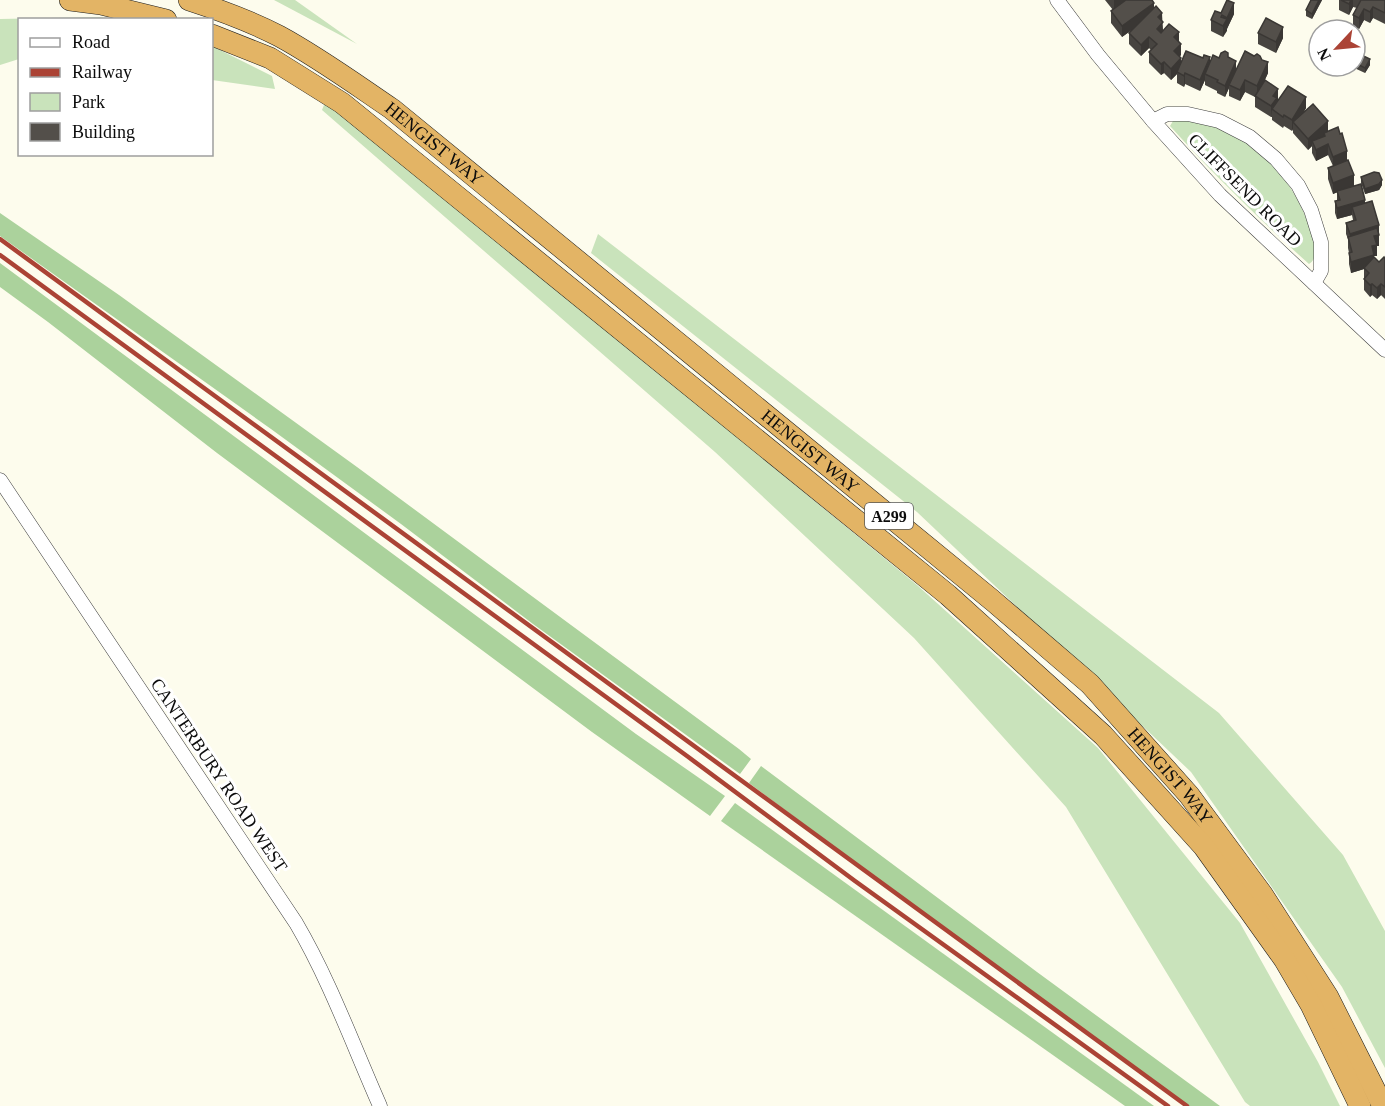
<svg xmlns="http://www.w3.org/2000/svg" width="1385" height="1106" font-family="'Times New Roman',serif">
	<style>
		.green { fill: #c9e3bb }
		.forest { fill: #abd29c }
		.lines { fill: none; stroke-linecap: round; stroke-linejoin: round }
		.minor-casing { stroke: #3f3f3f; stroke-width: 15 }
		.highway-casing { stroke: #1d1d1d; stroke-width: 22 }
		.minor { stroke: #fff; stroke-width: 14 }
		.highway { stroke: #e3b465; stroke-width: 21 }
		.rail { stroke: #ab4335; stroke-width: 4.5 }
		.wall { fill: #474440 }
		.shaded-wall { fill: #3a3734 }
		.building { fill: #534f4a; stroke: #3a3734; stroke-width: 1.5 }
		.labels { text-anchor: middle; dominant-baseline: central; stroke-width: 6; stroke-linejoin: round; paint-order: stroke }
		.shield { fill: #fff; stroke: #555; stroke-width: 1.5 }
		.shield-label { font-size: 16px; font-weight: bold; fill: #0c0c0c }
		.street-label { font-size: 18px; fill: #0c0c0c; stroke: #fff }
	</style>
	<rect width="100%" height="100%" fill="#fdfced"/>
	<g class="green">
		<path d="M 274,0 L 295,0 L 357,44 Z"/>
		<path d="M 100,17 L 112,19 L 20,20 L 19,59 L 0,65 L 0,19 Z"/>
		<path d="M 212,46 L 272,76 L 275,89 L 212,80 Z"/>
		<path d="M 326,100 L 917,585 L 1098,748 L 1240,923 L 1318,1062 L 1340,1106 L 1250,1106 L 1245,1102 L 1066,807 L 914,638 L 715,452 L 322,110 Z"/>
		<path d="M 1179,119 C 1189,121 1200,122 1210,125 C 1262,143 1297,184 1312,235 C 1315,245 1319,258 1309,264 C 1260,220 1214,175 1170,126 L 1173,121 Z"/>
		<path d="M 598,234 L 1219,713 L 1343,855 L 1385,931 L 1385,1068 L 1342,987 L 1191,772 L 917,512 L 591,253 Z"/>
	</g>
	<g class="forest">
		<path d="M 0,213 L 119,295 L 357,467 L 739,749 L 751,759 L 740,774 L 533,624 L 401,524 L 271,429 L 0,236 Z"/>
		<path d="M 0,263 L 636,734 L 725,796 L 710,816 L 592,732 L 217,453 L 48,322 L 0,287 Z"/>
		<path d="M 761,766 L 1037,972 L 1220,1106 L 1188,1106 L 864,869 L 749,783 Z"/>
		<path d="M 735,803 L 1154,1106 L 1125,1106 L 721,821 Z"/>
	</g>
	<g class="lines">
		<defs>
			<g id="minor">
				<path d="M 1057,0 L 1098,55 L 1153,121 L 1220,195 L 1385,350"/>
				<path d="M 1153,121 L 1167,114 L 1188,114 L 1219,121 L 1250,137 L 1276,159 L 1298,185 L 1311,210 L 1321,242 L 1321,271 L 1314,283"/>
				<path d="M 0,480 L 296,923 C 330,981 353,1045 380,1106"/>
			</g>
			<g id="highway">
				<path d="M 70,0 L 101,4 L 166,20"/>
				<path id="s1" d="M 189,0 C 220,10 250,21 279,36 C 318,57 355,84 392,109 L 992,600 L 1090,684 L 1189,795 L 1262,894 L 1328,997 L 1383,1106"/>
				<path d="M 212,35 L 270,58 L 342,103 L 948,595 L 1103,735 L 1204,847 L 1284,959 L 1311,1005 L 1360,1106"/>
			</g>
		</defs>
		<use href="#minor" class="minor-casing"/>
		<use href="#highway" class="highway-casing"/>
		<use href="#minor" class="minor"/>
		<use href="#highway" class="highway"/>
		<g class="rail">
			<path d="M 0,239 L 1187,1106"/>
			<path d="M 0,255 L 687,756 L 855,881 L 1168,1106"/>
		</g>
	</g>
	<g class="wall">
		<path d="M 1105,0 L 1152,0 L 1154,9 L 1162,22 L 1163,30 L 1179,42 L 1181,55 L 1179,57 L 1181,61 L 1210,62 L 1219,58 L 1228,57 L 1236,70 L 1268,73 L 1262,86 L 1278,100 L 1306,108 L 1302,115 L 1328,132 L 1347,161 L 1354,186 L 1379,225 L 1379,246 L 1377,246 L 1377,256 L 1374,256 L 1374,258 L 1379,262 L 1385,259 L 1385,299 L 1381,295 L 1377,299 L 1372,295 L 1370,297 L 1364,290 L 1364,269 L 1351,273 L 1349,264 L 1349,253 L 1348,248 L 1348,239 L 1346,234 L 1346,223 L 1353,220 L 1352,215 L 1337,219 L 1335,213 L 1335,201 L 1337,201 L 1337,192 L 1333,194 L 1328,179 L 1328,168 L 1333,166 L 1328,155 L 1316,161 L 1312,153 L 1312,146 L 1308,150 L 1293,133 L 1293,129 L 1292,131 L 1284,126 L 1283,128 L 1272,120 L 1272,117 L 1271,117 L 1255,107 L 1255,97 L 1245,92 L 1240,101 L 1229,96 L 1229,88 L 1225,97 L 1217,93 L 1217,91 L 1205,85 L 1205,80 L 1200,91 L 1185,84 L 1184,87 L 1177,83 L 1177,74 L 1171,80 L 1164,73 L 1161,75 L 1149,63 L 1149,52 L 1151,50 L 1149,48 L 1141,56 L 1129,44 L 1129,33 L 1133,29 L 1122,37 L 1111,23 L 1111,11 L 1113,10 Z"/>
		<path d="M 1311,0 L 1322,0 L 1312,19 L 1306,16 L 1306,10 Z"/>
		<path d="M 1338,0 L 1385,0 L 1385,24 L 1373,18 L 1370,23 L 1364,20 L 1359,29 L 1353,26 L 1353,15 L 1357,8 L 1353,7 L 1349,15 L 1339,10 L 1339,0 Z"/>
		<path d="M 1221,13 L 1234,14 L 1223,37 L 1211,31 L 1211,20 Z"/>
		<path d="M 1258,33 L 1283,38 L 1276,53 L 1258,44 Z"/>
		<path d="M 1355,52 L 1370,65 L 1365,73 L 1350,66 L 1355,66 Z"/>
		<path d="M 1361,177 L 1382,185 L 1379,190 L 1365,194 L 1361,183 Z"/>
	</g>
	<g class="shaded-wall">
		<path d="M 1114,0 L 1128,0 L 1114,11 Z"/>
		<path d="M 1319,0 L 1322,0 L 1312,19 L 1312,14 Z"/>
		<path d="M 1351,0 L 1353,0 L 1353,7 L 1349,15 L 1349,4 Z"/>
		<path d="M 1154,3 L 1154,14 L 1122,37 L 1122,26 Z"/>
		<path d="M 1234,3 L 1234,14 L 1227,29 L 1227,18 Z"/>
		<path d="M 1373,7 L 1373,18 L 1370,23 L 1370,12 Z"/>
		<path d="M 1364,9 L 1364,20 L 1359,29 L 1359,18 Z"/>
		<path d="M 1162,13 L 1163,34 L 1157,40 L 1158,17 Z"/>
		<path d="M 1227,19 L 1227,31 L 1223,37 L 1223,26 Z"/>
		<path d="M 1283,27 L 1283,38 L 1276,53 L 1276,42 Z"/>
		<path d="M 1179,32 L 1179,43 L 1174,37 Z"/>
		<path d="M 1149,37 L 1149,48 L 1141,56 L 1141,45 Z"/>
		<path d="M 1181,44 L 1181,55 L 1174,62 L 1174,51 Z"/>
		<path d="M 1210,57 L 1210,68 L 1205,74 L 1205,80 L 1200,91 L 1200,80 Z"/>
		<path d="M 1181,58 L 1181,69 L 1177,72 L 1177,74 L 1171,80 L 1171,69 Z"/>
		<path d="M 1370,59 L 1370,65 L 1365,73 L 1365,68 Z"/>
		<path d="M 1236,61 L 1236,72 L 1229,85 L 1229,88 L 1225,97 L 1225,86 Z"/>
		<path d="M 1164,62 L 1164,73 L 1161,75 L 1161,64 Z"/>
		<path d="M 1268,62 L 1268,73 L 1257,97 L 1257,86 Z"/>
		<path d="M 1185,73 L 1185,84 L 1184,87 L 1184,76 Z"/>
		<path d="M 1245,80 L 1245,92 L 1240,101 L 1240,90 Z"/>
		<path d="M 1278,89 L 1278,100 L 1272,109 L 1271,117 L 1271,106 L 1273,96 Z"/>
		<path d="M 1306,97 L 1306,108 L 1296,125 L 1293,122 L 1293,129 L 1292,131 L 1292,120 Z"/>
		<path d="M 1328,121 L 1328,132 L 1324,133 L 1324,136 L 1314,145 L 1312,141 L 1312,146 L 1308,150 L 1308,139 Z"/>
		<path d="M 1328,144 L 1328,155 L 1316,161 L 1316,150 Z"/>
		<path d="M 1347,151 L 1347,162 L 1333,168 L 1333,157 Z"/>
		<path d="M 1354,175 L 1354,186 L 1333,194 L 1333,183 Z"/>
		<path d="M 1382,180 L 1382,185 L 1379,190 L 1365,194 L 1365,189 Z"/>
		<path d="M 1365,200 L 1365,211 L 1352,207 L 1352,215 L 1337,219 L 1337,208 Z"/>
		<path d="M 1379,225 L 1379,246 L 1377,246 L 1377,256 L 1374,256 L 1374,266 L 1351,273 L 1351,262 L 1360,242 L 1350,245 L 1350,234 Z"/>
		<path d="M 1372,284 L 1372,295 L 1370,297 L 1370,285 Z"/>
		<path d="M 1381,284 L 1381,295 L 1377,299 L 1377,288 Z"/>
	</g>
	<g class="building">
		<path d="M 1126,0 L 1152,0 L 1154,3 L 1122,26 L 1111,11 Z"/>
		<path d="M 1227,0 L 1234,3 L 1227,18 L 1222,15 L 1221,17 L 1227,19 L 1223,26 L 1211,20 L 1215,11 L 1221,13 Z"/>
		<path d="M 1311,0 L 1319,0 L 1312,14 L 1306,10 Z"/>
		<path d="M 1341,0 L 1351,0 L 1349,4 Z"/>
		<path d="M 1361,0 L 1385,0 L 1385,13 L 1373,7 L 1370,12 L 1364,9 L 1359,18 L 1353,15 Z"/>
		<path d="M 1156,6 L 1162,13 L 1158,17 L 1163,22 L 1157,29 L 1161,33 L 1169,24 L 1179,32 L 1174,37 L 1181,44 L 1174,51 L 1181,58 L 1171,69 L 1164,62 L 1161,64 L 1149,52 L 1157,44 L 1149,37 L 1141,45 L 1129,33 Z"/>
		<path d="M 1266,18 L 1283,27 L 1276,42 L 1258,33 Z"/>
		<path d="M 1186,51 L 1203,58 L 1204,55 L 1210,57 L 1200,80 L 1185,73 L 1184,76 L 1177,72 Z"/>
		<path d="M 1225,51 L 1228,53 L 1228,57 L 1236,61 L 1225,86 L 1217,82 L 1218,80 L 1205,74 L 1213,55 L 1219,58 L 1221,53 Z"/>
		<path d="M 1245,51 L 1254,56 L 1257,54 L 1260,56 L 1262,60 L 1268,62 L 1257,86 L 1245,80 L 1240,90 L 1229,85 Z"/>
		<path d="M 1355,52 L 1370,59 L 1365,68 L 1355,63 Z"/>
		<path d="M 1265,80 L 1278,89 L 1273,96 L 1277,98 L 1271,106 L 1255,96 Z"/>
		<path d="M 1288,86 L 1306,97 L 1292,120 L 1284,115 L 1283,117 L 1272,109 Z"/>
		<path d="M 1313,104 L 1328,121 L 1308,139 L 1293,122 Z"/>
		<path d="M 1338,127 L 1340,134 L 1342,133 L 1347,151 L 1333,157 L 1328,144 L 1316,150 L 1312,141 L 1325,136 L 1324,133 Z"/>
		<path d="M 1348,160 L 1354,175 L 1333,183 L 1328,168 Z"/>
		<path d="M 1374,172 L 1379,173 L 1382,180 L 1379,184 L 1365,189 L 1361,177 Z"/>
		<path d="M 1361,184 L 1365,200 L 1337,208 L 1335,201 L 1340,200 L 1337,191 Z"/>
		<path d="M 1372,201 L 1379,225 L 1350,234 L 1346,223 L 1356,220 L 1352,207 Z"/>
		<path d="M 1377,228 L 1379,235 L 1374,236 L 1377,245 L 1372,246 L 1374,255 L 1351,262 L 1349,253 L 1352,252 L 1348,237 Z"/>
		<path d="M 1374,257 L 1379,262 L 1384,257 L 1385,259 L 1385,287 L 1381,284 L 1377,288 L 1372,284 L 1370,285 L 1364,279 L 1369,273 L 1364,268 Z"/>
	</g>
	<g class="labels">
		<rect class="shield" x="865" y="503" width="48" height="26" rx="4.5"/>
		<g class="shield-label">
			<text x="889" y="516">A299</text>
		</g>
		<g class="street-label">
			<text stroke="none"><textPath href="#s1" startOffset="286">HENGIST WAY</textPath></text>
			<text transform="translate(1245 190) rotate(45)">CLIFFSEND ROAD</text>
			<text stroke="none"><textPath href="#s1" startOffset="772">HENGIST WAY</textPath></text>
			<text transform="translate(219 775) rotate(56)">CANTERBURY ROAD WEST</text>
			<text stroke="none"><textPath href="#s1" startOffset="1258">HENGIST WAY</textPath></text>
		</g>
	</g>
	<rect x="18" y="18" width="195" height="138" fill="#ffffff" stroke="#9e9e9e" stroke-width="1.5"/>
	<rect x="30" y="38" width="30" height="9" fill="#ffffff" stroke="#9e9e9e" stroke-width="1.5"/>
	<text x="72" y="48" font-size="18" fill="#0c0c0c">Road</text>
	<rect x="30" y="68" width="30" height="9" fill="#ab4335" stroke="#9e9e9e" stroke-width="1.5"/>
	<text x="72" y="78" font-size="18" fill="#0c0c0c">Railway</text>
	<rect x="30" y="93" width="30" height="18" fill="#c9e3bb" stroke="#9e9e9e" stroke-width="1.5"/>
	<text x="72" y="108" font-size="18" fill="#0c0c0c">Park</text>
	<rect x="30" y="123" width="30" height="18" fill="#534f4a" stroke="#9e9e9e" stroke-width="1.5"/>
	<text x="72" y="138" font-size="18" fill="#0c0c0c">Building</text>
	<g transform="translate(1337 48) rotate(244)"><circle r="28" fill="#ffffff" stroke="#9e9e9e" stroke-width="1.5"/>
	<path d="M0-4.5L10 22L0 15L-10 22Z" fill="#ab4335"/>
	<text y="-9" font-size="16" font-weight="bold" text-anchor="middle" fill="#0c0c0c">N</text>
	</g>
</svg>
